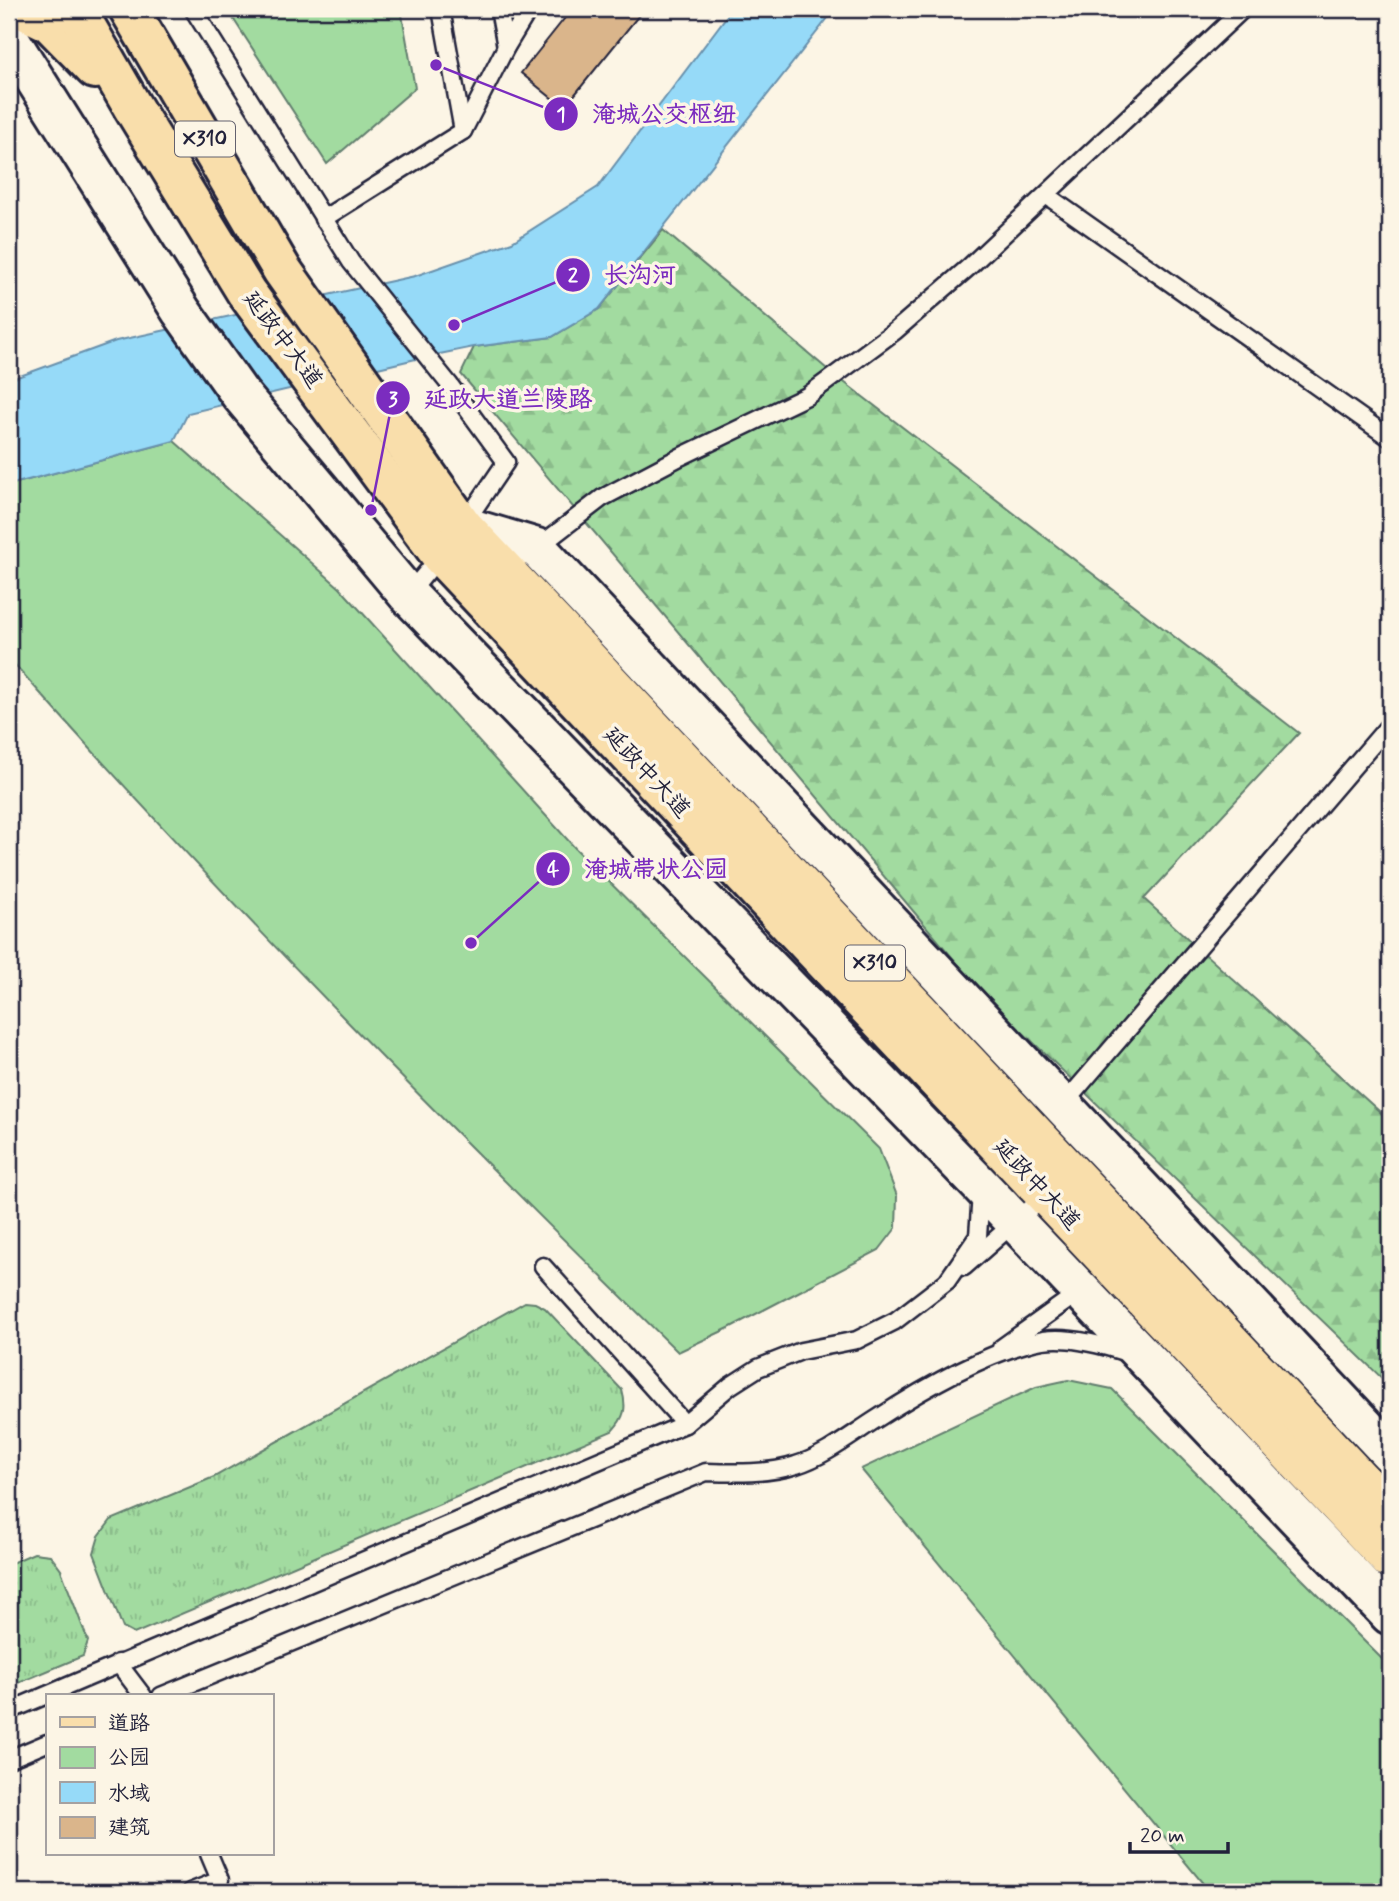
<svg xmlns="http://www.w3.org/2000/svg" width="1399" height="1901" font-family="Mynerve,'LXGW WenKai TC',sans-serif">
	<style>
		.grass { fill: url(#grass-tufts); stroke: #627e6e; stroke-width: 2 }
		.forest { fill: url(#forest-firs); stroke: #627e6e; stroke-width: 2 }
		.park { fill: #a2dba0; stroke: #627e6e; stroke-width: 2 }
		.water { fill: #96daf8; stroke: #6890ac; stroke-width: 2 }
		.building { fill: #dab58b; stroke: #22223b; stroke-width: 2 }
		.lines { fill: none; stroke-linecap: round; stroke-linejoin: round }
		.service-casing { stroke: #22223b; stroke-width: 21 }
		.tertiary-casing { stroke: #22223b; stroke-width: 44 }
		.primary-casing { stroke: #22223b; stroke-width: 44 }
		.service { stroke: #fcf5e5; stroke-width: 16 }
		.tertiary { stroke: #fcf5e5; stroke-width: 38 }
		.primary { stroke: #f9deab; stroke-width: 38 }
		.labels { text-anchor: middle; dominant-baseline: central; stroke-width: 7; stroke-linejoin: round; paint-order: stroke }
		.shield { fill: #fcf5e5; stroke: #63616e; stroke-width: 2 }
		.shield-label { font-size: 21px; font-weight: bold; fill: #22223b }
		.street-label { font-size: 23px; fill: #22223b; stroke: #fcf5e5 }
		.leader { fill: none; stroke: #7b2cbf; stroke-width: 2.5 }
		.callout-dot { fill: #7b2cbf; stroke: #fcf5e5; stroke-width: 2.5 }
		.mark-label { font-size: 21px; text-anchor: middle; font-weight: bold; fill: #fff }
		.callout-label { font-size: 24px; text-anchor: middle; font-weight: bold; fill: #7b2cbf; stroke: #fcf5e5; stroke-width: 7; stroke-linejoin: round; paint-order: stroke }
	</style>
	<defs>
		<pattern id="grass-tufts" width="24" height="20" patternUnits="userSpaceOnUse" patternTransform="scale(1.75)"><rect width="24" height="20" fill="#a2dba0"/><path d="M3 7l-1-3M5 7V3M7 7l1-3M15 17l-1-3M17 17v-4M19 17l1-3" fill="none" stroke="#8bbc8b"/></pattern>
		<pattern id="forest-firs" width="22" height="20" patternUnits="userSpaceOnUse" patternTransform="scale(1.75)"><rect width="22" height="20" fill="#a2dba0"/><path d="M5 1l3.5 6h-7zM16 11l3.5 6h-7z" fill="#8bbc8b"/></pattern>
	</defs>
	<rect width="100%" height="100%" fill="#fcf5e5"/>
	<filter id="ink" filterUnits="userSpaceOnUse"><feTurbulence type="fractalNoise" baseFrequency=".0143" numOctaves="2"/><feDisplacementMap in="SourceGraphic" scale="14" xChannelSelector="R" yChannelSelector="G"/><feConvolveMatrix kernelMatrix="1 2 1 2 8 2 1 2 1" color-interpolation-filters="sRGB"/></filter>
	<g filter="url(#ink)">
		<g class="grass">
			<path d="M 525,1302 L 535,1303 L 545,1308 L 622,1390 C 627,1408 625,1417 612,1431 L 134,1634 L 123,1628 L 94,1553 L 99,1536 L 111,1520 L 214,1477 Z"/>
			<path d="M 34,1553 L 50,1555 L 61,1570 L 88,1641 L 83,1656 L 9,1687 L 9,1564 Z"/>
		</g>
		<path class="forest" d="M 663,230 L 827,369 L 1299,733 L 1144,899 L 1390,1121 L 1390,1386 L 983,994 L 461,374 L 474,347 L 552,337 L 599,309 Z"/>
		<g class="park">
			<path d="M 227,9 L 401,9 L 415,88 L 327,164 Z"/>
			<path d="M 174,441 L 340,588 L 575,848 L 879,1149 L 897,1196 L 896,1228 L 879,1250 L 729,1328 L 678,1352 C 448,1127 222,899 9,658 L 9,485 Z"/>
			<path d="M 1068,1380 L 1112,1389 L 1390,1667 L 1390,1892 L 1210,1892 L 861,1469 L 1036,1387 Z"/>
		</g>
		<path class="water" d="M 732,9 L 835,9 L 599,309 L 552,337 L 474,347 L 420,358 L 188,413 L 174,441 L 9,485 L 9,380 L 116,341 L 415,276 L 512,242 L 598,187 Z"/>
		<path class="building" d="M 572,9 L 644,9 L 564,108 L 521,73 Z"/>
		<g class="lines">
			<defs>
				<g id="service">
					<path d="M 193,9 L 351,262 L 449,384 L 506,462 L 464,524"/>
					<path d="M 441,9 L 463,131"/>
					<path d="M 499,9 L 506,47"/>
					<path d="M 1046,195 L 1390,438"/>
					<path d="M 323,219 L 463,131 L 506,47 L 529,9"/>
					<path d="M 537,548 L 602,498 L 680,457 L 807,396 L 895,331 L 969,267 L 1243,9"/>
					<path d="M 408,595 L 440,556"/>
					<path d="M 1063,1105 L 1390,724"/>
					<path d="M 543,1266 L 685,1424"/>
					<path d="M 964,1267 L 1047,1194"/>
					<path d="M 1001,1348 L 1082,1290"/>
					<path d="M 118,1663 L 143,1696"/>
					<path d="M 161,1696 L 706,1472 C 734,1473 770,1474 796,1465 C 825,1456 850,1436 875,1420 C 921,1390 990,1350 1043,1340 C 1068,1336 1103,1345 1127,1353"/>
					<path d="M 9,1711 L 685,1424 L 730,1386 L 758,1368 L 801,1351 L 857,1340 L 895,1321 L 947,1281 L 978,1236 L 981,1193"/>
					<path d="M 9,1759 L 47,1743"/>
					<path d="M 190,1892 L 220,1880 L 209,1854"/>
				</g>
				<g id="tertiary">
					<path d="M 9,38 L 181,311 L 240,394 L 408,595 L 982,1187 L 1390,1615"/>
					<path d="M 463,526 L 537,548 L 1390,1453"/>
				</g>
				<g id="primary">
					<path d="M 22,9 L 49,22 L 95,69"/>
					<path d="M 76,9 L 132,106 L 246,292 L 441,556 L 1390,1560"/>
					<path d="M 129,9 L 282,270 L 463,526 L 1390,1511"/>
				</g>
			</defs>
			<use href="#service" class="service-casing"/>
			<use href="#tertiary" class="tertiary-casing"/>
			<use href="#primary" class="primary-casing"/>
			<use href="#service" class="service"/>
			<use href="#tertiary" class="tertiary"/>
			<use href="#primary" class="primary"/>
		</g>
	</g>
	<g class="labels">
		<g class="shield">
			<rect x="175" y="121.5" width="60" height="35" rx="5"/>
			<rect x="845" y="945.5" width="60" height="35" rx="5"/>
		</g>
		<g class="shield-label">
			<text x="205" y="139">X310</text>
			<text x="875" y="963">X310</text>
		</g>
		<g class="street-label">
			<text transform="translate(282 340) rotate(53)">延政中大道</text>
			<text transform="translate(646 773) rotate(47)">延政中大道</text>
			<text transform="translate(1036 1185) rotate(47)">延政中大道</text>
		</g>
	</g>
	<path class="leader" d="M436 65L561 114M454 325L573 275M371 510L393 398M471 943L553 869"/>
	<g class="callout-dot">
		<circle cx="436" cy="65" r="7"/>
		<circle cx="454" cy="325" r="7"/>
		<circle cx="371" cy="510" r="7"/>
		<circle cx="471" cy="943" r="7"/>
		<circle cx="561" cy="114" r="18"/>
		<circle cx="573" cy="275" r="18"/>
		<circle cx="393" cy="398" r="18"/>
		<circle cx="553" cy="869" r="18"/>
	</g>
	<g class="mark-label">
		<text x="561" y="121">1</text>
		<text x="573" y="282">2</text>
		<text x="393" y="406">3</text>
		<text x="553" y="876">4</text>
	</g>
	<g class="callout-label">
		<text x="664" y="122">淹城公交枢纽</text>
		<text x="640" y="283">长沟河</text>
		<text x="508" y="407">延政大道兰陵路</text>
		<text x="656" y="877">淹城带状公园</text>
	</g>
	<rect width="1399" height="1901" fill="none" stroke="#fcf5e5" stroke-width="35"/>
	<rect x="18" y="18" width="1364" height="1866" fill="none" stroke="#22223b" stroke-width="2.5" filter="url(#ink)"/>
	<rect x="46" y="1694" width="228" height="161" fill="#fcf5e5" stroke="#a5a1a1" stroke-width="2"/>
	<rect x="60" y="1717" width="35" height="10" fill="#f9deab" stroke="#a5a1a1" stroke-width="2"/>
	<text x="108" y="1730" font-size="21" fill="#22223b">道路</text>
	<rect x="60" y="1747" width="35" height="21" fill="#a2dba0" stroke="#a5a1a1" stroke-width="2"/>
	<text x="108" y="1764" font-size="21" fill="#22223b">公园</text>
	<rect x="60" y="1782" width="35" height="21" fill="#96daf8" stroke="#a5a1a1" stroke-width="2"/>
	<text x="108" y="1800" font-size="21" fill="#22223b">水域</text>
	<rect x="60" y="1817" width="35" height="21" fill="#dab58b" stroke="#a5a1a1" stroke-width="2"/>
	<text x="108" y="1834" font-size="21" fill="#22223b">建筑</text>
	<path d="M1130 1842v10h98v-10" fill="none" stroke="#22223b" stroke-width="3.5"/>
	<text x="1140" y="1842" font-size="21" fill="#22223b" stroke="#fcf5e5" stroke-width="5" paint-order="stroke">20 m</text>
</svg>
